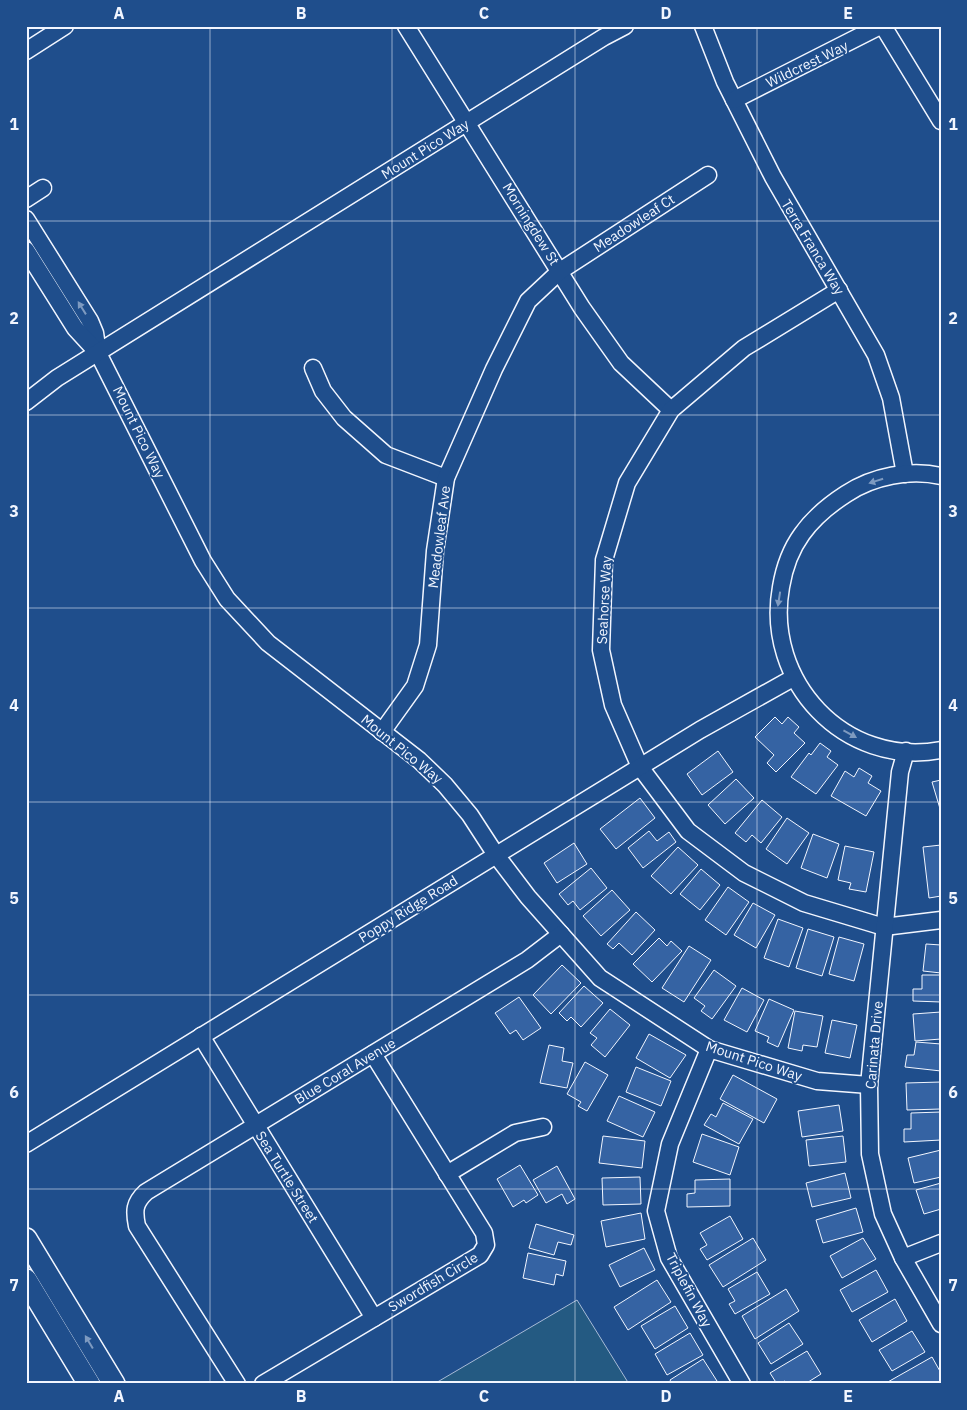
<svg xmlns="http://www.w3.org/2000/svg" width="967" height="1410" font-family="'IBM Plex Sans',sans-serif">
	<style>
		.green { fill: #245a82; stroke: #a8bbd7 }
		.building { fill: #3563a3; stroke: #f2f6ff }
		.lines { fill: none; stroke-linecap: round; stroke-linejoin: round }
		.minor-casing { stroke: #f2f6ff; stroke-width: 19 }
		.major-casing { stroke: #f2f6ff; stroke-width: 24 }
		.minor { stroke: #1f4e8c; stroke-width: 16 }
		.major { stroke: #1f4e8c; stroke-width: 21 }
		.oneway { fill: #7e9ac0 }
		.grid { fill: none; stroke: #f2f6ff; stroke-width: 1; stroke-opacity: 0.55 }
		.labels { text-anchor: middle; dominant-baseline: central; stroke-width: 4; stroke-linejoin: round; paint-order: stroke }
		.street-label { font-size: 14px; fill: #f2f6ff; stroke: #1f4e8c }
		.neatline { fill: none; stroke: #f2f6ff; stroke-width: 2 }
		.grid-label { font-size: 16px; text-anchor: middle; font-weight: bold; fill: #f2f6ff }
	</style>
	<rect width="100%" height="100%" fill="#1f4e8c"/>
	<path class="green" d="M 577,1300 L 629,1384 L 434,1384 Z"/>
	<g class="building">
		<path d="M 775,717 L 782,724 L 788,717 L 799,727 L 794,733 L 805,743 L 776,772 L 767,763 L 774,755 L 755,737 Z"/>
		<path d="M 820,743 L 831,751 L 827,757 L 838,765 L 816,794 L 791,777 L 809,753 L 811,755 Z"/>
		<path d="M 718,751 L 733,772 L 702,795 L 687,774 Z"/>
		<path d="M 859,768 L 872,776 L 868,783 L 881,791 L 866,816 L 831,796 L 845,771 L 854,777 Z"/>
		<path d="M 736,779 L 754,798 L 725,824 L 708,805 Z"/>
		<path d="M 941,780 L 941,812 L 932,782 Z"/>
		<path d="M 640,798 L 655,818 L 616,849 L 600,829 Z"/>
		<path d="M 762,800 L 782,817 L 761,843 L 752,835 L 746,842 L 735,833 Z"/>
		<path d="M 787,818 L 809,833 L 787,864 L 766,849 Z"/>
		<path d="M 649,831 L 657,841 L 669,832 L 676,842 L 643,868 L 628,848 Z"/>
		<path d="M 813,834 L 839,844 L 827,878 L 801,868 Z"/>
		<path d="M 574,843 L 587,864 L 557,883 L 544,863 Z"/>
		<path d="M 941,845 L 941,896 L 929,898 L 923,847 Z"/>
		<path d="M 845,846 L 874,852 L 866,892 L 849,889 L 851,883 L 838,880 Z"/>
		<path d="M 678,847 L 698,865 L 671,894 L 651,876 Z"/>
		<path d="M 591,868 L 607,888 L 580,910 L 573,901 L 568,905 L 559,894 Z"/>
		<path d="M 701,869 L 720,885 L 700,910 L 680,894 Z"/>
		<path d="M 728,887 L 749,902 L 726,935 L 705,920 Z"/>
		<path d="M 612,890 L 630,910 L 601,936 L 583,916 Z"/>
		<path d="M 753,903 L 775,915 L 756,948 L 734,935 Z"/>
		<path d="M 636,912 L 655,930 L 632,955 L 619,943 L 613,949 L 607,944 Z"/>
		<path d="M 778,919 L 803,928 L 789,967 L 764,958 Z"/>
		<path d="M 808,929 L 834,937 L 822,976 L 796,968 Z"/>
		<path d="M 839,937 L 864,944 L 854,981 L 829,974 Z"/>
		<path d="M 659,938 L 667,946 L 671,941 L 682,951 L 652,982 L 633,964 Z"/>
		<path d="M 926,944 L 941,945 L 941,973 L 923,971 Z"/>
		<path d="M 689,946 L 711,960 L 684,1002 L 662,988 Z"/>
		<path d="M 562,965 L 581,983 L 551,1014 L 533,995 Z"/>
		<path d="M 714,970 L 736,986 L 712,1019 L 701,1011 L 705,1006 L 694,998 Z"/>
		<path d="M 922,975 L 941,975 L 941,1002 L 913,1001 L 913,989 L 922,989 Z"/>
		<path d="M 584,986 L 603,1003 L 581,1027 L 571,1017 L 567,1021 L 559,1013 Z"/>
		<path d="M 742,988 L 764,1000 L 747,1032 L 724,1020 Z"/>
		<path d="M 519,997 L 541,1028 L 523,1040 L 516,1030 L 510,1034 L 495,1013 Z"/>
		<path d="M 769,999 L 794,1010 L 778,1047 L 767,1042 L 769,1037 L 755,1031 Z"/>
		<path d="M 610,1009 L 630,1025 L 605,1057 L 591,1045 L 597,1038 L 590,1033 Z"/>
		<path d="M 795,1011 L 823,1016 L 817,1047 L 803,1045 L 802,1051 L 788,1048 Z"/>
		<path d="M 941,1012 L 941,1039 L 915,1041 L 913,1014 Z"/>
		<path d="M 832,1020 L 857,1025 L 850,1058 L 825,1053 Z"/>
		<path d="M 649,1034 L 686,1055 L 670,1078 L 636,1058 Z"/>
		<path d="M 916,1042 L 941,1044 L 941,1071 L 905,1067 L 907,1055 L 914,1055 Z"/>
		<path d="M 549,1045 L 564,1048 L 562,1061 L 573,1063 L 567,1088 L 540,1083 Z"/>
		<path d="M 585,1062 L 608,1075 L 587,1111 L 578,1106 L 581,1102 L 567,1094 Z"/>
		<path d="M 636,1067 L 671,1081 L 661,1106 L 626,1092 Z"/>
		<path d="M 733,1075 L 777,1099 L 764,1123 L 720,1099 Z"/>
		<path d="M 941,1082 L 941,1109 L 907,1110 L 906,1083 Z"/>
		<path d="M 619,1096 L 655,1112 L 643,1137 L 607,1121 Z"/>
		<path d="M 723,1103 L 753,1119 L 739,1144 L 704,1125 L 711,1114 L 716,1117 Z"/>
		<path d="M 839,1105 L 843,1131 L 802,1137 L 798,1111 Z"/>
		<path d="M 941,1112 L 941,1140 L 904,1142 L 904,1129 L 911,1129 L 911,1113 Z"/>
		<path d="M 702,1134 L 739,1147 L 730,1175 L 693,1162 Z"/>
		<path d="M 603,1136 L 645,1141 L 642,1168 L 599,1163 Z"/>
		<path d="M 843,1136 L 846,1162 L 809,1166 L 806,1140 Z"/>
		<path d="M 941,1150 L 941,1177 L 914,1183 L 908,1158 Z"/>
		<path d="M 520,1165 L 538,1195 L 526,1203 L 524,1200 L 513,1207 L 497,1179 Z"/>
		<path d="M 557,1166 L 575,1199 L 567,1204 L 562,1194 L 546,1203 L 533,1180 Z"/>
		<path d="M 845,1173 L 851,1198 L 812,1207 L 806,1183 Z"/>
		<path d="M 640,1177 L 641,1204 L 603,1205 L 602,1178 Z"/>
		<path d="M 730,1179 L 730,1206 L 687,1207 L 687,1194 L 695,1193 L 695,1180 Z"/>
		<path d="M 941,1183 L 941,1209 L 924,1214 L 916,1190 Z"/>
		<path d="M 856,1208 L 863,1232 L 823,1243 L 816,1220 Z"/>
		<path d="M 641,1213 L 645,1239 L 606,1247 L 601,1221 Z"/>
		<path d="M 730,1216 L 743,1239 L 707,1260 L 700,1249 L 707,1245 L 700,1233 Z"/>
		<path d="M 536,1224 L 574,1235 L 571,1245 L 558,1242 L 554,1255 L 529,1248 Z"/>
		<path d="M 753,1238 L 766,1260 L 723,1287 L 709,1265 Z"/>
		<path d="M 863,1238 L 876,1259 L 842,1278 L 830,1256 Z"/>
		<path d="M 644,1248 L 655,1270 L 620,1287 L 609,1265 Z"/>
		<path d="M 528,1253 L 566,1261 L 563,1276 L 556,1274 L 554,1285 L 523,1278 Z"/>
		<path d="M 876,1270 L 888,1292 L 852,1312 L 840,1290 Z"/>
		<path d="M 757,1272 L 770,1294 L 735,1314 L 729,1304 L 735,1301 L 728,1289 Z"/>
		<path d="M 657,1280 L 671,1302 L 628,1330 L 614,1307 Z"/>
		<path d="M 786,1289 L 799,1311 L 755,1339 L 742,1316 Z"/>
		<path d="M 895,1299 L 907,1321 L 872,1342 L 859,1320 Z"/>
		<path d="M 675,1306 L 688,1328 L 655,1349 L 641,1326 Z"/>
		<path d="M 789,1323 L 803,1344 L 771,1364 L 758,1343 Z"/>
		<path d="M 912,1331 L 925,1352 L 892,1371 L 879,1350 Z"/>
		<path d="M 690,1333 L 703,1355 L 667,1375 L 655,1354 Z"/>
		<path d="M 807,1351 L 821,1374 L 805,1384 L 786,1384 L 785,1381 L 777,1384 L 770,1373 Z"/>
		<path d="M 932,1357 L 941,1373 L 941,1382 L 937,1384 L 886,1383 Z"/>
		<path d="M 703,1359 L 717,1381 L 713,1384 L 672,1384 L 670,1380 Z"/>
	</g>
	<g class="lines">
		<defs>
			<g id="minor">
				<path d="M 406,26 L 582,308 L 621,363 L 671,410"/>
				<path d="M 703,26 L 725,82 L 773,177 L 876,355 L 891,398 L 905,474"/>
				<path d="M 883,26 L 941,121"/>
				<path d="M 26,51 L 65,26"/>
				<path d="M 734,100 L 880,26"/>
				<path d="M 26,199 L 43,188"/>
				<path d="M 26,219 L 90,321 L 95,333 L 98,353"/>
				<path d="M 26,250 L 75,328 L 98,353 L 203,561 L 227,599 L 268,643 L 419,760 L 445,785 L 470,815 L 496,855 L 528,897 L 600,978 L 709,1049 L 817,1081 L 869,1085"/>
				<path d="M 839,290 L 744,348 L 671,410 L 627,483 L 604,560 L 601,650 L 613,705 L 640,767 L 688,831 L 744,873 L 804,903 L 884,927 L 941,920"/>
				<path d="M 313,368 L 323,391 L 344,418 L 386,455 L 446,478"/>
				<path d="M 26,402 L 57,378 L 604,37 L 625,26"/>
				<path d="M 941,476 C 910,469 873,476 846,494 C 829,505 814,517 802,534 C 791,549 784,569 781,587 C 764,681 844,768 941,750"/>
				<path d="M 382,732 L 415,686 L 428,645 L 435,551 L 446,478 L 494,369 L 528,301 L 560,271 L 708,175"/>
				<path d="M 906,751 L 900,772 L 869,1085 L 870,1154 L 883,1214 L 903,1258 L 941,1324"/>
				<path d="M 201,1036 L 374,1318"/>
				<path d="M 709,1049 L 670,1144 L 656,1211 L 669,1258 L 742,1384"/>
				<path d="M 26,1144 L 700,730 L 793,678"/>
				<path d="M 447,1174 L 515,1133 L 543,1127"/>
				<path d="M 903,1258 L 941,1243"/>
				<path d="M 237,1384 L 137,1226 C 134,1211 134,1203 146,1192 L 527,960 L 561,934"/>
				<path d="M 263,1384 L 480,1255 L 486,1245 L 484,1233 L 373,1054"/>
			</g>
			<g id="major">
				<path d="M 26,1239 L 114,1384"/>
				<path d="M 26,1280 L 89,1384"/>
			</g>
		</defs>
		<use href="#minor" class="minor-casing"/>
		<use href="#major" class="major-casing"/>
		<use href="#minor" class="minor"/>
		<use href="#major" class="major"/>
	</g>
	<defs><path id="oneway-solid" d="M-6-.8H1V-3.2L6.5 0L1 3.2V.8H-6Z" transform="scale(1.25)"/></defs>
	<g class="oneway">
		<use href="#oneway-solid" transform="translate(82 308) rotate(-122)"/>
		<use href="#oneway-solid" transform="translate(876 481) rotate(162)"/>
		<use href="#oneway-solid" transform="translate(779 599) rotate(99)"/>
		<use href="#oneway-solid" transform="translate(850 734) rotate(29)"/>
		<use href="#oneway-solid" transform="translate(89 1342) rotate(-121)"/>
	</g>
	<path class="grid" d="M 210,26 L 210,1384M 392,26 L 392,1384M 575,26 L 575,1384M 757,26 L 757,1384M 26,221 L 941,221M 26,415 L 941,415M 26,608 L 941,608M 26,802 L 941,802M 26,995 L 941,995M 26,1189 L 941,1189"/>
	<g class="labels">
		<g class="street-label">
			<text transform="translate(807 64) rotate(-26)">Wildcrest Way</text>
			<text transform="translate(425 149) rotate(-32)">Mount Pico Way</text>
			<text transform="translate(634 223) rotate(-33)">Meadowleaf Ct</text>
			<text transform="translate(531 224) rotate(58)">Morningdew St</text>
			<text transform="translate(813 247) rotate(59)">Terra Franca Way</text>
			<text transform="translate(139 432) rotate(64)">Mount Pico Way</text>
			<text transform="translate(439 537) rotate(-83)">Meadowleaf Ave</text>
			<text transform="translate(604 600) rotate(-87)">Seahorse Way</text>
			<text transform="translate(402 749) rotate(39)">Mount Pico Way</text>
			<text transform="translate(408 909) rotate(-32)">Poppy Ridge Road</text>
			<text transform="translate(874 1045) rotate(-85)">Carinata Drive</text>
			<text transform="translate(754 1061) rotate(18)">Mount Pico Way</text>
			<text transform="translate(345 1071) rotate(-31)">Blue Coral Avenue</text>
			<text transform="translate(287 1177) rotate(58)">Sea Turtle Street</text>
			<text transform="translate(433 1282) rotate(-31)">Swordfish Circle</text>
			<text transform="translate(689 1290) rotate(62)">Triplefin Way</text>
		</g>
	</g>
	<rect width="967" height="1410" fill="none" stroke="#1f4e8c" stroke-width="55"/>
	<rect x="28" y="28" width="912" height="1354" class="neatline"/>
	<g class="grid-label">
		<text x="119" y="19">A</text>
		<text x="301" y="19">B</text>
		<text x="484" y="19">C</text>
		<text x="666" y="19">D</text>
		<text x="848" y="19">E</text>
		<text x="14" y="130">1</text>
		<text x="953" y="130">1</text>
		<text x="14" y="324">2</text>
		<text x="953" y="324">2</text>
		<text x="14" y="517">3</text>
		<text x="953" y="517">3</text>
		<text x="14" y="711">4</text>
		<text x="953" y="711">4</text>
		<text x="14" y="904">5</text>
		<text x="953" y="904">5</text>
		<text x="14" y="1098">6</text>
		<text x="953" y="1098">6</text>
		<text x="14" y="1291">7</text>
		<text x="953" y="1291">7</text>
		<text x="119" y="1402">A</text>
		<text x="301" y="1402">B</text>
		<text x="484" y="1402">C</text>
		<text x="666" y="1402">D</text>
		<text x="848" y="1402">E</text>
	</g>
</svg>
